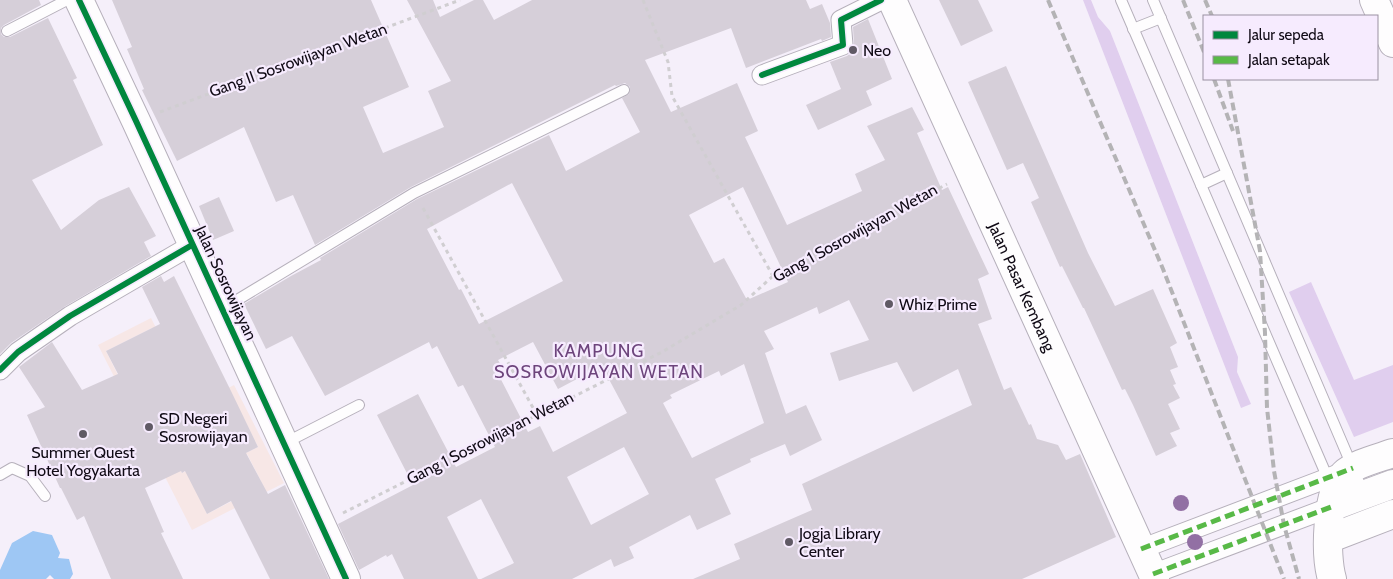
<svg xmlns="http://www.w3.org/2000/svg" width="1393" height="579" font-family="Cabin,sans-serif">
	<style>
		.education { fill: #f7e7e6; fill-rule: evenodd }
		.green { fill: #e0ceee }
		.water { fill: #9ec7f4 }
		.building { fill: #d6cfd9; fill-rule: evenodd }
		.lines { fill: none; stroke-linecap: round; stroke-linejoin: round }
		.lane-casing { stroke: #b6b0bb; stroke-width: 12 }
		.street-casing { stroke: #b6b0bb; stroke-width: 21 }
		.secondary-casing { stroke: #b6b0bb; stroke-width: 30 }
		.path { stroke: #d0ced1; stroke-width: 3; stroke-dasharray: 4 4; stroke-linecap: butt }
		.lane { stroke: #fefdfe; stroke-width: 10 }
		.street { stroke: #fefdfe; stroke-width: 19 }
		.secondary { stroke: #fefdfe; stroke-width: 28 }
		.rail { stroke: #b4b3b5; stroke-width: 4; stroke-dasharray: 8 4; stroke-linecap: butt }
		.quiet { stroke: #58b947; stroke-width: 5; stroke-dasharray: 10 5; stroke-linecap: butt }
		.cycleway-casing { stroke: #f6ebfe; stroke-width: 9 }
		.cycleway { stroke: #00873e; stroke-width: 6 }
		.tree { fill: #9270a4 }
		.poi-dot { fill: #605a65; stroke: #f6ebfe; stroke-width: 2 }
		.labels { text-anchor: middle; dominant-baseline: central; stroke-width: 4.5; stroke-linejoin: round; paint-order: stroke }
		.poi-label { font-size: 16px; fill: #100a15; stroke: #f6ebfe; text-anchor: start }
		.street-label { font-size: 16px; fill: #100a15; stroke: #f6ebfe }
		.neighbourhood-label { font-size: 18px; letter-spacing: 1px; fill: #6d447c; stroke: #f6ebfe }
	</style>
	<rect width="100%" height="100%" fill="#f5effa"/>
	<path class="education" d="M 151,318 L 195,405 L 234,385 L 284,483 L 192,530 L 98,345 ZM 152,328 L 216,456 L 182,473 L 130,369 L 118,375 L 106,351 ZM 230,391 L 258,447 L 228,462 ZM 247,454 L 263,485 L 207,514 L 192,483 Z"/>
	<g class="green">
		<path d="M 1083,0 L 1091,0 L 1098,17 L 1110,31 L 1238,357 L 1237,372 L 1251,404 L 1241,408 Z"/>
		<path d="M 1311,282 L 1354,380 L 1393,365 L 1393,422 L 1354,437 L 1289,292 Z"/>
	</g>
	<path class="water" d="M 33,531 L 52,535 L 60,553 L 58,558 L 69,559 L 73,574 L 70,579 L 54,579 L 50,575 L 46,579 L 0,579 L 0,570 L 12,543 Z"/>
	<g class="building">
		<path d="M 0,0 L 39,0 L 41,5 L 4,25 L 1,28 L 1,34 L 4,37 L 10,37 L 48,18 L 77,78 L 73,80 L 103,145 L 32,180 L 61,230 L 99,200 L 129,187 L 156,236 L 144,242 L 151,256 L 64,307 L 11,343 L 0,354 Z"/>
		<path d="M 112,0 L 371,0 L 409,87 L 363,107 L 383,153 L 444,127 L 428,91 L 451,81 L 407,0 L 433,0 L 440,17 L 474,0 L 483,0 L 494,20 L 532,0 L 806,0 L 810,9 L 822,4 L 830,23 L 831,37 L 822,41 L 821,39 L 746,68 L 731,28 L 645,60 L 671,112 L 737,83 L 758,131 L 745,137 L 787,225 L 862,191 L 855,174 L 885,160 L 867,126 L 912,107 L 924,130 L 917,133 L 942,190 L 948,187 L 989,274 L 978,279 L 992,319 L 978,324 L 1004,390 L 1011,387 L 1029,425 L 1031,424 L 1037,439 L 1058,445 L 1066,460 L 1080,454 L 1116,537 L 1022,579 L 693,579 L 740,559 L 734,544 L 812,510 L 802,484 L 972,405 L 958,369 L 913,392 L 897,362 L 839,381 L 830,353 L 869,340 L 849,300 L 819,314 L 817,307 L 764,331 L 774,349 L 765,353 L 786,414 L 806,405 L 822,440 L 790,456 L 785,444 L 750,459 L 751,462 L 715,479 L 731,514 L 697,530 L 690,515 L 629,547 L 634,558 L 614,567 L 611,559 L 572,579 L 481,579 L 514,563 L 481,499 L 447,517 L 478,579 L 404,579 L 392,554 L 387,557 L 386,555 L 359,570 L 338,524 L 413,485 L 377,415 L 418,394 L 456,467 L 495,447 L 463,385 L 458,387 L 437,346 L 432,349 L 429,342 L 325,396 L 292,336 L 266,349 L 244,304 L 291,276 L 321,260 L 320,258 L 417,199 L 549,135 L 566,171 L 640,132 L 622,98 L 629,94 L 630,87 L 625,83 L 616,86 L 615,85 L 411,187 L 315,245 L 293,195 L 276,202 L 244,127 L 177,161 L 142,90 L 144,89 L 127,49 L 132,47 ZM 512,183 L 563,281 L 479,324 L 461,289 L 459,290 L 427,229 ZM 743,187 L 788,282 L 747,300 L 724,258 L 714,263 L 689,215 ZM 533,342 L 558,389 L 592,371 L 595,375 L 604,370 L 627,413 L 553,452 L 540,426 L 528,432 L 495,368 L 501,365 L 498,360 ZM 744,364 L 764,423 L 692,458 L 663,403 L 672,398 L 670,395 L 719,371 L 721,376 ZM 624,447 L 649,494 L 591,525 L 567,477 Z"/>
		<path d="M 939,0 L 978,0 L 993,31 L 961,46 Z"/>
		<path d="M 868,19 L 892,79 L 866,91 L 872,105 L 818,130 L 806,105 L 841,89 L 830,62 L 847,56 L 852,52 L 854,44 L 853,27 Z"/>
		<path d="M 1006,66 L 1088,253 L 1115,306 L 1153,289 L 1177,343 L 1170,347 L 1178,367 L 1170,370 L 1176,384 L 1173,385 L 1180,398 L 1168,404 L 1180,429 L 1170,433 L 1177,446 L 1156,456 L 1133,405 L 1125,389 L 1122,390 L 1084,308 L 1083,308 L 1062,266 L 1060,267 L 1031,202 L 1039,198 L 1023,163 L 1007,170 L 968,82 Z"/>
		<path d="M 219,197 L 234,231 L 213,240 L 199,206 Z"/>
		<path d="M 161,276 L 164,282 L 174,276 L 231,391 L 258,447 L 246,453 L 268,494 L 285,485 L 329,579 L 270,579 L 231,501 L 207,514 L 185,471 L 182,473 L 181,471 L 145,488 L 164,532 L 161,533 L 183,579 L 111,579 L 84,516 L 77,520 L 61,488 L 60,488 L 27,415 L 45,407 L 19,367 L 52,342 L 82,390 L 118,374 L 106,351 L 160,324 L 142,287 Z"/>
	</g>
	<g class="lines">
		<defs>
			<g id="lane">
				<path d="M 1121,0 L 1329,481"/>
				<path d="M 1153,0 L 1364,494"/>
				<path d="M 1133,29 L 1161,18"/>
				<path d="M 7,31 L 67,0"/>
				<path d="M 1201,185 L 1227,173"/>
				<path d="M 224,308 L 414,193 L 624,90"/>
				<path d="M 285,443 L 359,405"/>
				<path d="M 0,475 L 12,468 L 30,476 L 45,496"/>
			</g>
			<g id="street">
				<path d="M 762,75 L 843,45 L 841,20 L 881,0"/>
				<path d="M 0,370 L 18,352 L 70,316 L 192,245"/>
				<path d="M 1141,549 L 1349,470"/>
				<path d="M 1153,574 L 1331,507"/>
			</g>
			<g id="secondary">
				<path d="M 79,0 L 136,121 L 346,579"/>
				<path id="s1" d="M 892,0 L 1155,579"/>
				<path d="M 1374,0 L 1393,43"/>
				<path d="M 1331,507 L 1393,484"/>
				<path d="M 1328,539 L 1393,514"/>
				<path d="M 1332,579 C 1325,555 1326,493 1344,474 C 1354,464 1379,458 1393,453"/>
			</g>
		</defs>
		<use href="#lane" class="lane-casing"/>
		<use href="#street" class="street-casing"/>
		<use href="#secondary" class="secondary-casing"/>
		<g class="path">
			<path d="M 643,0 L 668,62 L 672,96 L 773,276"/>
			<path d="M 160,112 L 460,0"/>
			<path d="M 423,208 L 537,415"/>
			<path d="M 343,513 L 662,352 L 741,305 L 773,276 L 947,184"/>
		</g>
		<use href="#lane" class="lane"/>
		<use href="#street" class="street"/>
		<use href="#secondary" class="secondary"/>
		<g class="rail">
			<path d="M 1048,0 L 1163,269 L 1284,579"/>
			<path d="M 1183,0 L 1204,52"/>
			<path d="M 1205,0 L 1212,16"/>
			<path d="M 1214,79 L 1233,131"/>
			<path d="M 1228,79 L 1260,251 L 1265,333 L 1267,408 L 1274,471 L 1284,525 L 1299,579"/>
		</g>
		<g class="quiet">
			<path d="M 1141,549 L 1353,468"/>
			<path d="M 1153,574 L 1331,507"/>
		</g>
		<defs>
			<g id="cycleway">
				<path d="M 79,0 L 136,121 L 346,579"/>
				<path d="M 762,75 L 843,45 L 841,20 L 881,0"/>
				<path d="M 0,370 L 18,352 L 70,316 L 192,245"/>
			</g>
		</defs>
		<use href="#cycleway" class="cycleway-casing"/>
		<use href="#cycleway" class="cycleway"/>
	</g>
	<g class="tree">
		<circle cx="1181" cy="503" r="8"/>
		<circle cx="1195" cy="542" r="8"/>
	</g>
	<g class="poi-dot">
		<circle cx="853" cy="50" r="5"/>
		<circle cx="889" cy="304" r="5"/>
		<circle cx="149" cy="427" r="5"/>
		<circle cx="83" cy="434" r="5"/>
		<circle cx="789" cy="542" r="5"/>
	</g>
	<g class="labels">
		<g class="poi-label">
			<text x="863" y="50">Neo</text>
			<text x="899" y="304">Whiz Prime</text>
			<text x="159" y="418">SD Negeri<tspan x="159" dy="18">Sosrowijayan</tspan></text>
			<text x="83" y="452" text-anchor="middle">Summer Quest<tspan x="83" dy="18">Hotel Yogyakarta</tspan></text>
			<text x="799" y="533">Jogja Library<tspan x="799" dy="18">Center</tspan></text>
		</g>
		<g class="street-label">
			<text transform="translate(298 60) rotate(-20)">Gang II Sosrowijayan Wetan</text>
			<text transform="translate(855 233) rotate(-29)">Gang 1 Sosrowijayan Wetan</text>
			<text transform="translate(226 283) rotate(65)">Jalan Sosrowijayan</text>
			<text stroke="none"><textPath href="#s1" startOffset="315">Jalan Pasar Kembang</textPath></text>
			<text transform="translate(490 438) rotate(-27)">Gang 1 Sosrowijayan Wetan</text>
		</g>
		<g class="neighbourhood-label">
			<text x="599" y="351">KAMPUNG<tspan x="599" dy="21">SOSROWIJAYAN WETAN</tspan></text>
		</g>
	</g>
	<rect x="1203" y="15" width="175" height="65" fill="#f6ebfe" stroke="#9a91a1"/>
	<rect x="1213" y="31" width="25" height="8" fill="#00873e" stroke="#9a91a1"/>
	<text x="1248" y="40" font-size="15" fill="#100a15">Jalur sepeda</text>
	<rect x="1213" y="56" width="25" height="8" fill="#58b947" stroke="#9a91a1"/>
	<text x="1248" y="65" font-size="15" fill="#100a15">Jalan setapak</text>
</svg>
